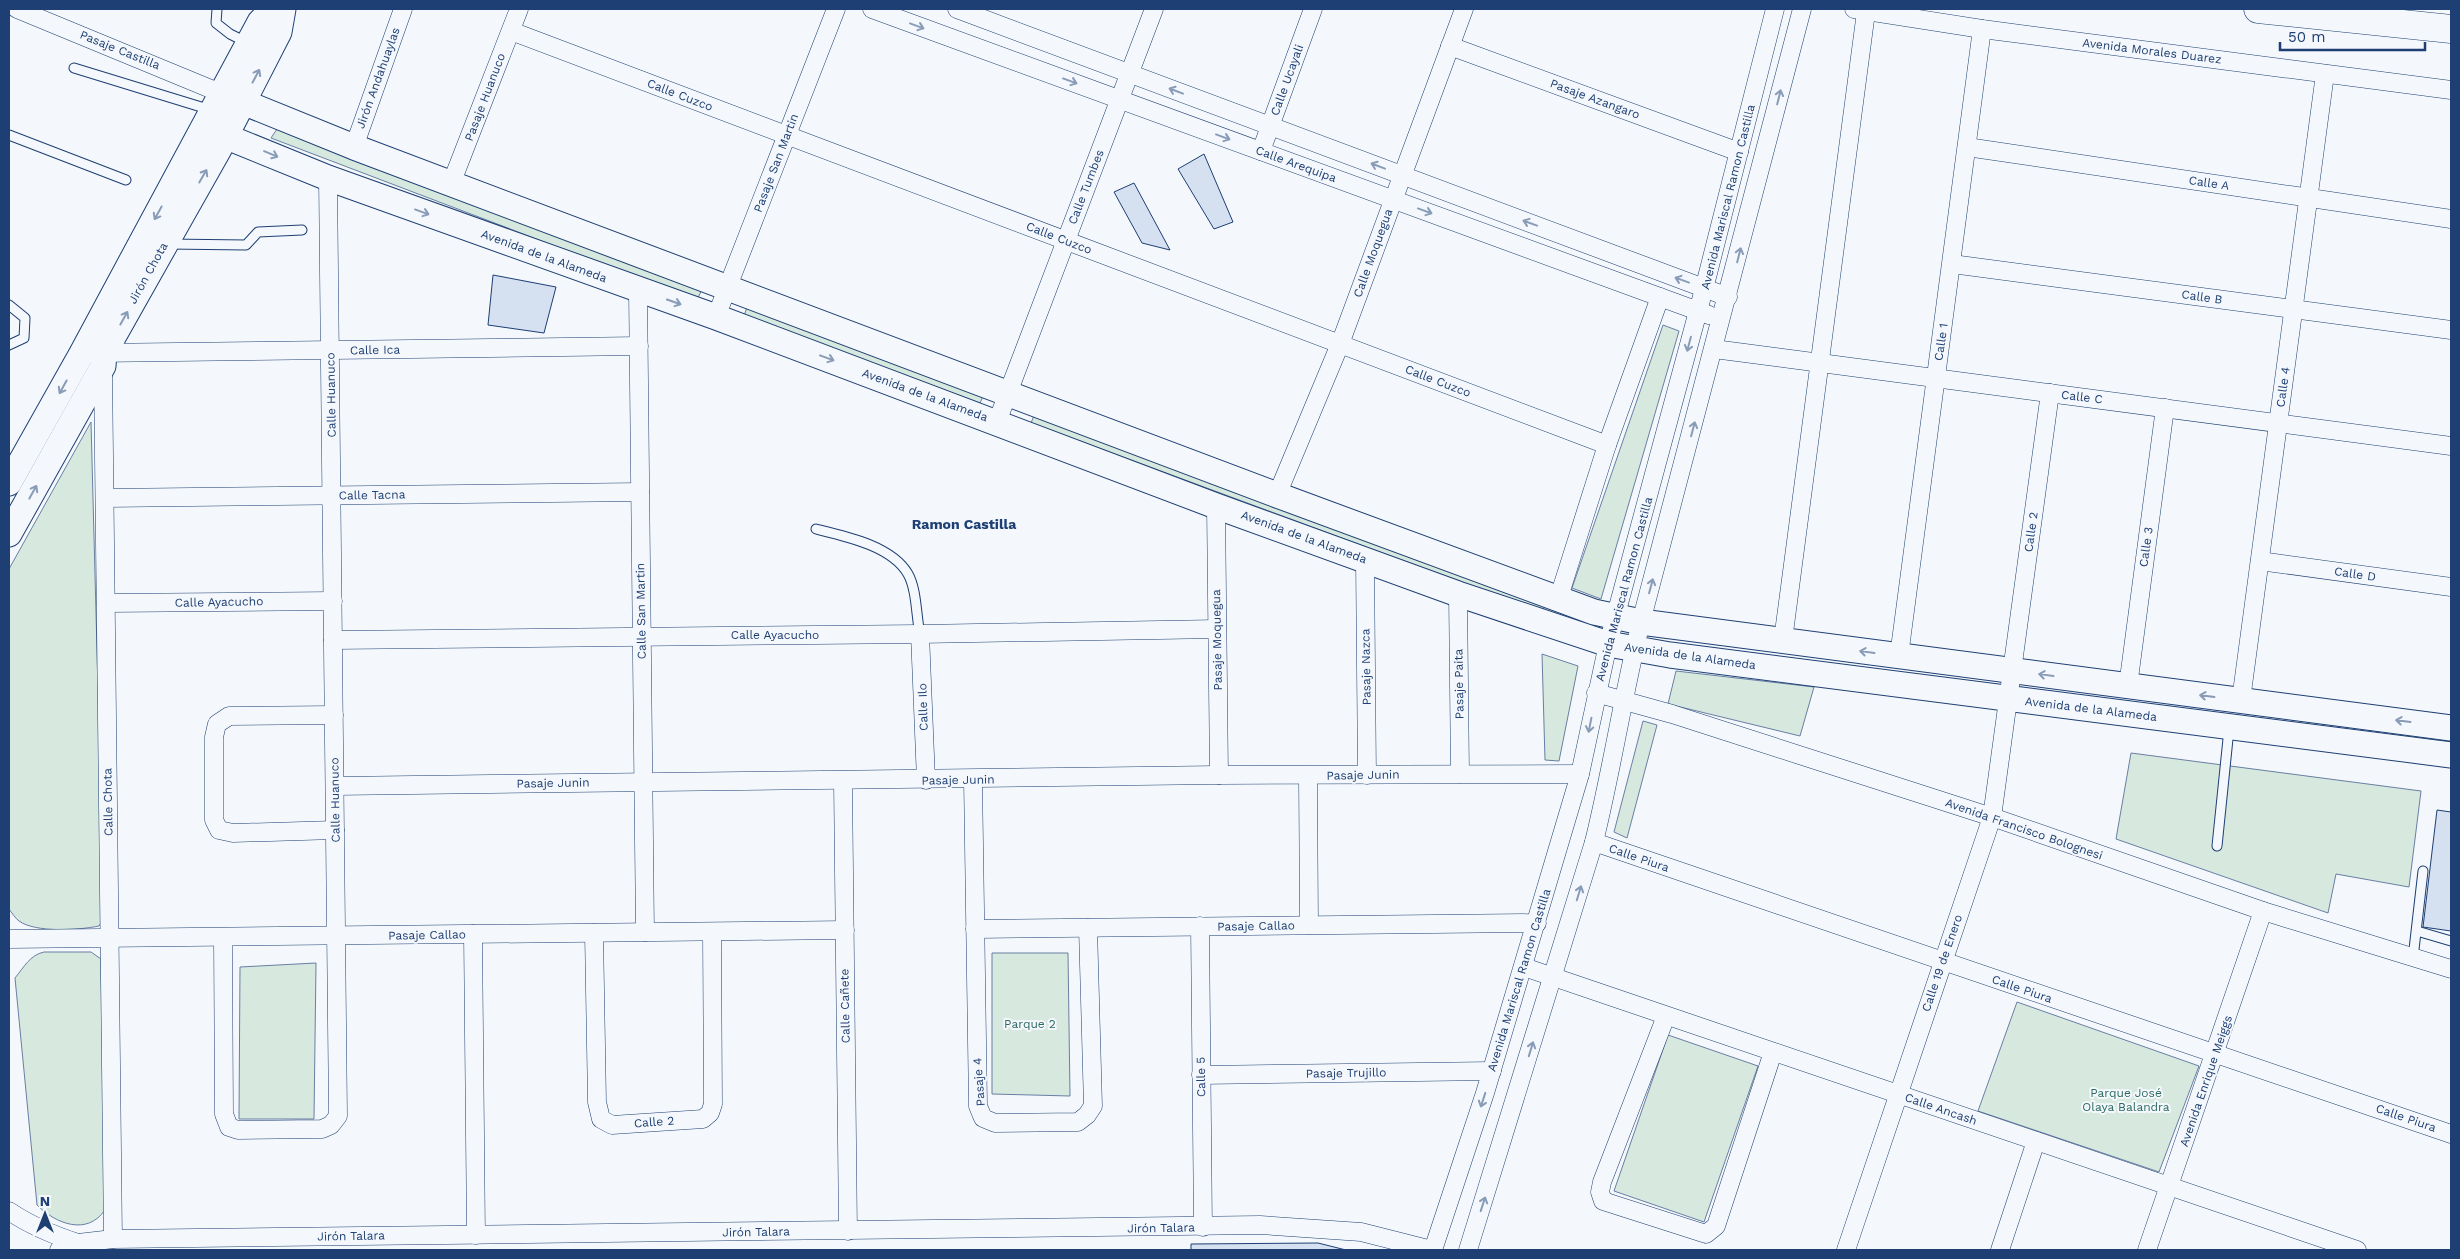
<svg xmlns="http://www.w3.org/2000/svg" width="2460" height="1259" font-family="'Work Sans',sans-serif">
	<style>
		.green { fill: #d7e8df; stroke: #687fa3 }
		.building { fill: #d5e0f0; stroke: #1d3f73 }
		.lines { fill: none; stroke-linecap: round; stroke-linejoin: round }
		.lane-casing { stroke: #1d3f73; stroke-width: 11 }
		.street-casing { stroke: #1d3f73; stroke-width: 19 }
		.secondary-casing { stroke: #1d3f73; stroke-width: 27 }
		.highway-casing { stroke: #1d3f73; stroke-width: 29 }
		.lane { stroke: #f4f7fb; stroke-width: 9 }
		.street { stroke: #f4f7fb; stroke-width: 18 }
		.secondary { stroke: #f4f7fb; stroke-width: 25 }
		.highway { stroke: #f4f7fb; stroke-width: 28 }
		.oneway { stroke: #889bb7 }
		.labels { text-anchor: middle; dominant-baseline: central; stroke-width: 4; stroke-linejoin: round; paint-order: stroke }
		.street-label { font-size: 12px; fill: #1d3f73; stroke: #f4f7fb }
		.park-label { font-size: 12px; fill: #2c6c60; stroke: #f4f7fb }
		.neighbourhood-label { font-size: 14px; font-weight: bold; fill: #1d3f73; stroke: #f4f7fb }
	</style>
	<rect width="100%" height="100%" fill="#f4f7fb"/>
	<g class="green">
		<path d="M 277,129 L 705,283 L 697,300 L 271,138 Z"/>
		<path d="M 749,301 L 987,388 L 980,403 L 744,316 Z"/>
		<path d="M 1663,325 L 1679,331 L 1601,599 L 1572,588 Z"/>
		<path d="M 1037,408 L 1549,598 L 1542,612 L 1031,423 Z"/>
		<path d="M 91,422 L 104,917 L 99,926 C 80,930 35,933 19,921 C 15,918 12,913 9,909 L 9,569 Z"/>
		<path d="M 1542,654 L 1578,666 L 1559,761 L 1545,760 Z"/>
		<path d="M 1676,671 L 1814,687 L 1800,736 L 1668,704 Z"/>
		<path d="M 1643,721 L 1657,725 L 1627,838 L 1614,832 Z"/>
		<path d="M 2131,753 L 2421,791 L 2409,887 L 2336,874 L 2328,913 L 2116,839 Z"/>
		<path d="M 44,952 L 91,952 L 101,959 L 105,1210 C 87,1236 56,1224 37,1205 L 15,978 C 24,967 30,955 44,952 Z"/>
		<path d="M 992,953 L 1068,953 L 1070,1096 L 992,1094 Z"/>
		<path d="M 316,963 L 314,1119 L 239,1119 L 240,967 Z"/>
		<path d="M 2017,1002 L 2199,1066 L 2159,1172 L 1978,1111 Z"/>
		<path d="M 1668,1035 L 1758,1066 L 1704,1222 L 1614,1191 Z"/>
	</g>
	<g class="building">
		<path d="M 1204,154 L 1233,222 L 1214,229 L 1178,169 Z"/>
		<path d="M 1134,183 L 1170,250 L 1142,243 L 1114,192 Z"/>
		<path d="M 493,275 L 556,287 L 544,333 L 488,325 Z"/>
		<path d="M 2437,810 L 2451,812 L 2451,931 L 2423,927 Z"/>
		<path d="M 1318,1243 L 1346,1250 L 1191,1250 L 1191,1244 Z"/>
	</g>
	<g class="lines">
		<defs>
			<g id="lane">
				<path d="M 217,9 L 216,23 L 230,34 L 246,42"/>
				<path d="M 74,68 L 211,110"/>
				<path d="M 9,135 L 126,180"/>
				<path d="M 168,244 L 246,245 L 258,232 L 302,230"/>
				<path d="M 9,305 L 25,318 L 24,338 L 9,345"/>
				<path d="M 816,529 C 845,536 892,546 908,574 C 917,590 916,616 920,634"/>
				<path d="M 2217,846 L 2229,729"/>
				<path d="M 2417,931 L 2451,941"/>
				<path d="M 2413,958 L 2423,871"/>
			</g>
			<g id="street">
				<path d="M 17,9 L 223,94"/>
				<path d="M 872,9 L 1709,315"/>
				<path d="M 957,9 L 1728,297"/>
				<path d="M 1854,9 L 1982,29 L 2451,90"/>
				<path d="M 511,31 L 1607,445"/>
				<path d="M 1450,46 L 1739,152"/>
				<path d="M 354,147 L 403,9"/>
				<path d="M 1967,147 L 2451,219"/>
				<path d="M 1261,151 L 1313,9"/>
				<path d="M 451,184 L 519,9"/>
				<path d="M 1952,264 L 2451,330"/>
				<path d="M 638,290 L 645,932"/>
				<path d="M 716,317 L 836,9"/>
				<path d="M 1714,349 L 2451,446"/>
				<path d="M 95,353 L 639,346"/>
				<path d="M 103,369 L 113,1239"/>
				<path d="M 997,422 L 1154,9"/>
				<path d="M 1277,495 L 1340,344 L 1464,9"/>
				<path d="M 105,498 L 640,492"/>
				<path d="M 1216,506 L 1219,775"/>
				<path d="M 1365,560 L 1367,775"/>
				<path d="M 2260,561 L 2451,587"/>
				<path d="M 1458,594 L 1460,774"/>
				<path d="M 1558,600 L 1607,445 L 1660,297"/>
				<path d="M 106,603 L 333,601"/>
				<path d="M 920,634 L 926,780"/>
				<path d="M 333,640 L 920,634 L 1217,629"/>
				<path d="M 1783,640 L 1866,12"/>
				<path d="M 1899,656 L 1982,29"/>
				<path d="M 2128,686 L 2165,408"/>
				<path d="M 1596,693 L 1672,714 L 1992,817 L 2263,911 L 2451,969"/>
				<path d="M 2241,700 L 2325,74"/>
				<path d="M 334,715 L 229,716 L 217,724 L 214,737 L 214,820 L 219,830 L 233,833 L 335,830"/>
				<path d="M 1308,776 L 1309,925"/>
				<path d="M 973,779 L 978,1106 L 983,1118 L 995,1123 L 1078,1122 L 1087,1115 L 1093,1106 L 1088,928"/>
				<path d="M 843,781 L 848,1231"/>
				<path d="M 335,786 L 1219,775 L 1580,774"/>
				<path d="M 1594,842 L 2451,1134"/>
				<path d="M 1200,926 L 1203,1227"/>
				<path d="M 975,929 L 1537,923"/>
				<path d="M 594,933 L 597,1102 L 601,1119 L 612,1125 L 703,1119 L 710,1113 L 713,1104 L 712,932"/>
				<path d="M 473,934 L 476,1235"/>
				<path d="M 223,937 L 224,1114 L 229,1127 L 238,1130 L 322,1129 L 331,1125 L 338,1116 L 328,178"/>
				<path d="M 9,939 L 845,930"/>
				<path d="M 1524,967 L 2357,1250"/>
				<path d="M 1666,1016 L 1602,1182 L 1600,1192 L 1603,1201 L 1706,1234 L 1716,1226 L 1773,1052"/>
				<path d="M 1201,1075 L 1492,1071"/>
				<path d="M 9,1211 C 31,1226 53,1235 78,1243"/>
				<path d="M 59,1250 L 78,1243 L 113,1239 L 1260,1225 L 1361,1232 L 1432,1250"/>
				<path d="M 1433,1250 L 1485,1093 L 1580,774 L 1608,644 L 1704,289 L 1775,9"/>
				<path d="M 1468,1250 L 1594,842 C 1612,769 1623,695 1641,622 L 1802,9"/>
				<path d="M 1846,1250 L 1992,817 L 2050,393"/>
				<path d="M 2000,1250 L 2036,1141"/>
				<path d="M 2147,1250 L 2263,911"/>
			</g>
			<g id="secondary">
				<path d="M 223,94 L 354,147 L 1277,495 L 1594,612 L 1641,622 L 2451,728"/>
				<path d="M 205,128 L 328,178 L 716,317 L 1216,506 L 1458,594 L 1608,644 L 1670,655 L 2451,755"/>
				<path d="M 9,483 L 82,353 L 260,22 L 272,9"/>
				<path d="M 9,534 L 103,366 L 104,353 L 219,149 L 279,32 L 283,9"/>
			</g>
			<path id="highway" d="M 2258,9 L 2451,29"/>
		</defs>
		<use href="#lane" class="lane-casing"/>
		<use href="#street" class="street-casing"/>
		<use href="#secondary" class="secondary-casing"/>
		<use href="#highway" class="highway-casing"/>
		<use href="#lane" class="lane"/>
		<use href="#street" class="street"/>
		<use href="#secondary" class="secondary"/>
		<use href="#highway" class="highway"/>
	</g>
	<defs><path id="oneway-shaft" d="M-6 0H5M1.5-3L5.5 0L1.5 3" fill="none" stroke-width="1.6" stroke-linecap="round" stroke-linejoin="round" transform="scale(1.25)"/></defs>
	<g class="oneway">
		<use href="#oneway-shaft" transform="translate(917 26) rotate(20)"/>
		<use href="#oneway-shaft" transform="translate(256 76) rotate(-62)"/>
		<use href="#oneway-shaft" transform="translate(1070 81) rotate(20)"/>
		<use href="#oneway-shaft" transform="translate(1176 91) rotate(-159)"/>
		<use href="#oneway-shaft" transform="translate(1779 97) rotate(-76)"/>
		<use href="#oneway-shaft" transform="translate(1223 137) rotate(20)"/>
		<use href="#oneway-shaft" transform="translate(271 154) rotate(23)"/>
		<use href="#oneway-shaft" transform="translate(1378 166) rotate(-159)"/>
		<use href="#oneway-shaft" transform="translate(203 176) rotate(-60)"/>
		<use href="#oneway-shaft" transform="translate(1425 211) rotate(20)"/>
		<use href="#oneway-shaft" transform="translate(422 212) rotate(20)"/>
		<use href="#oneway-shaft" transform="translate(158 213) rotate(119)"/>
		<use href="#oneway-shaft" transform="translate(1530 223) rotate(-160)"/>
		<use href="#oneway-shaft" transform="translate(1739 255) rotate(-76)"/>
		<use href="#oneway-shaft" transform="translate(1682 280) rotate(-160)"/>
		<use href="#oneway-shaft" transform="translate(674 302) rotate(19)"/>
		<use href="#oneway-shaft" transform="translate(124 318) rotate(-61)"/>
		<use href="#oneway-shaft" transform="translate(1689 344) rotate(105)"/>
		<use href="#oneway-shaft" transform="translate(827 358) rotate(20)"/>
		<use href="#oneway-shaft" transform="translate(63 387) rotate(119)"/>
		<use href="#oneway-shaft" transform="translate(1693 429) rotate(-75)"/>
		<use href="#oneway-shaft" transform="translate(33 492) rotate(-61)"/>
		<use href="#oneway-shaft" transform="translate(1651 586) rotate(-75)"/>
		<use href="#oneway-shaft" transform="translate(1867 652) rotate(-172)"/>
		<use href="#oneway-shaft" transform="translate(2046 675) rotate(-172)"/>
		<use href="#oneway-shaft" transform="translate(2207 696) rotate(-173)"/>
		<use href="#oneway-shaft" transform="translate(2403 721) rotate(-173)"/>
		<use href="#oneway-shaft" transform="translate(1590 725) rotate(101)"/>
		<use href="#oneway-shaft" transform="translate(1579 893) rotate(-73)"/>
		<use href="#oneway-shaft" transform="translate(1531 1049) rotate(-73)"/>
		<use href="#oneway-shaft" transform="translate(1483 1100) rotate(108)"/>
		<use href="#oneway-shaft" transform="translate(1483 1204) rotate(-72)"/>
	</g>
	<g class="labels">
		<g class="street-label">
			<text transform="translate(120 50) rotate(22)">Pasaje Castilla</text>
			<text transform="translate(2152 51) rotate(7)">Avenida Morales Duarez</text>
			<text transform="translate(378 78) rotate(-70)">Jirón Andahuaylas</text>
			<text transform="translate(1287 80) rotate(-70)">Calle Ucayali</text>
			<text transform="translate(680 95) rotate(21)">Calle Cuzco</text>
			<text transform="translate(485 97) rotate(-69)">Pasaje Huanuco</text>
			<text transform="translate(1595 99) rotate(20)">Pasaje Azangaro</text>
			<text transform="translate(776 163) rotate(-69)">Pasaje San Martin</text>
			<text transform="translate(1296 164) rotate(20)">Calle Arequipa</text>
			<text transform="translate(2209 183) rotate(8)">Calle A</text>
			<text transform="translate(1086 187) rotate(-69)">Calle Tumbes</text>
			<text transform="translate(1728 197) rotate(-76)">Avenida Mariscal Ramon Castilla</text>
			<text transform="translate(1059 238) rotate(21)">Calle Cuzco</text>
			<text transform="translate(1373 253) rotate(-70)">Calle Moquegua</text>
			<text transform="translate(544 256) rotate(20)">Avenida de la Alameda</text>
			<text transform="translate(148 273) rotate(-61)">Jirón Chota</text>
			<text transform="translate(2202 297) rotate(8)">Calle B</text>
			<text transform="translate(1941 342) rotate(-82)">Calle 1</text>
			<text transform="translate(375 350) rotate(-1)">Calle Ica</text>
			<text transform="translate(1438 381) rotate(21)">Calle Cuzco</text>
			<text transform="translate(2283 387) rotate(-82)">Calle 4</text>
			<text transform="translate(331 395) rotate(-91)">Calle Huanuco</text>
			<text transform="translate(925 395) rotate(20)">Avenida de la Alameda</text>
			<text transform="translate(2082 397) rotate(7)">Calle C</text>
			<text transform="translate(372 495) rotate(-1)">Calle Tacna</text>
			<text transform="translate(2031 532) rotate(-82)">Calle 2</text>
			<text transform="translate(1304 537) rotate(20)">Avenida de la Alameda</text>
			<text transform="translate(2146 547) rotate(-82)">Calle 3</text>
			<text transform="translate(2355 574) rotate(8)">Calle D</text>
			<text transform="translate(1624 589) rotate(-75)">Avenida Mariscal Ramon Castilla</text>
			<text transform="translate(219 602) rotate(-1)">Calle Ayacucho</text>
			<text transform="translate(641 611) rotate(-91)">Calle San Martin</text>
			<text x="775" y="635">Calle Ayacucho</text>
			<text transform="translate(1217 640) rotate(-91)">Pasaje Moquegua</text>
			<text transform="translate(1690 656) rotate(8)">Avenida de la Alameda</text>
			<text transform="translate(1366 667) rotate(-91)">Pasaje Nazca</text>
			<text transform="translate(1459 684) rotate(-91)">Pasaje Paita</text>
			<text transform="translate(923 707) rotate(-92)">Calle Ilo</text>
			<text transform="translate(2091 709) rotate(7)">Avenida de la Alameda</text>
			<text transform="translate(1363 775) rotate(-1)">Pasaje Junin</text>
			<text transform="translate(958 780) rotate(-1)">Pasaje Junin</text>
			<text transform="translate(553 783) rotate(-1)">Pasaje Junin</text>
			<text transform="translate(335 800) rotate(-91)">Calle Huanuco</text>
			<text transform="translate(108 802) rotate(-91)">Calle Chota</text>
			<text transform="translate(2024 829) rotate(19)">Avenida Francisco Bolognesi</text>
			<text transform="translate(1639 858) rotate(19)">Calle Piura</text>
			<text transform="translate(1256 926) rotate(-1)">Pasaje Callao</text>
			<text transform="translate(427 935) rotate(-1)">Pasaje Callao</text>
			<text transform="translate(1942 963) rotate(-71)">Calle 19 de Enero</text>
			<text transform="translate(1519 980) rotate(-73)">Avenida Mariscal Ramon Castilla</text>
			<text transform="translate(2022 989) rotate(19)">Calle Piura</text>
			<text transform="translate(845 1006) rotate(-91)">Calle Cañete</text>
			<text transform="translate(1346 1073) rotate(-1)">Pasaje Trujillo</text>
			<text transform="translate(1201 1077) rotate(-91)">Calle 5</text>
			<text transform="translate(2206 1081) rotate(-71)">Avenida Enrique Meiggs</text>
			<text transform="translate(979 1082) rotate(-94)">Pasaje 4</text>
			<text transform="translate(1941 1109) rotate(19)">Calle Ancash</text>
			<text transform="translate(2406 1118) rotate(19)">Calle Piura</text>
			<text transform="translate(654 1122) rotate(-4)">Calle 2</text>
			<text transform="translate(1161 1228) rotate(-1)">Jirón Talara</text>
			<text transform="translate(756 1232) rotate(-1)">Jirón Talara</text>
			<text transform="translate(351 1236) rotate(-1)">Jirón Talara</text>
		</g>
		<g class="park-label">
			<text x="1030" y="1024">Parque 2</text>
			<text x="2126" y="1093">Parque José<tspan x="2126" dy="14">Olaya Balandra</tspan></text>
		</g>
		<g class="neighbourhood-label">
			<text x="964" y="524">Ramon Castilla</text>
		</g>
	</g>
	<rect width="2460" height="1259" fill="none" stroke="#1d3f73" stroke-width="20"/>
	<g transform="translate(45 1214)" stroke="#f4f7fb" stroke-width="4" paint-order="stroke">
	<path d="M0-4L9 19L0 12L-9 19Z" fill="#1d3f73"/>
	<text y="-8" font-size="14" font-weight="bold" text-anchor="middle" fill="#1d3f73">N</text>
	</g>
	<path d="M2280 42v8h145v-8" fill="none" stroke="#1d3f73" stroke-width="2.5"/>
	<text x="2288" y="42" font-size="15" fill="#1d3f73" stroke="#f4f7fb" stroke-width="4" paint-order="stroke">50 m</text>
</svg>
